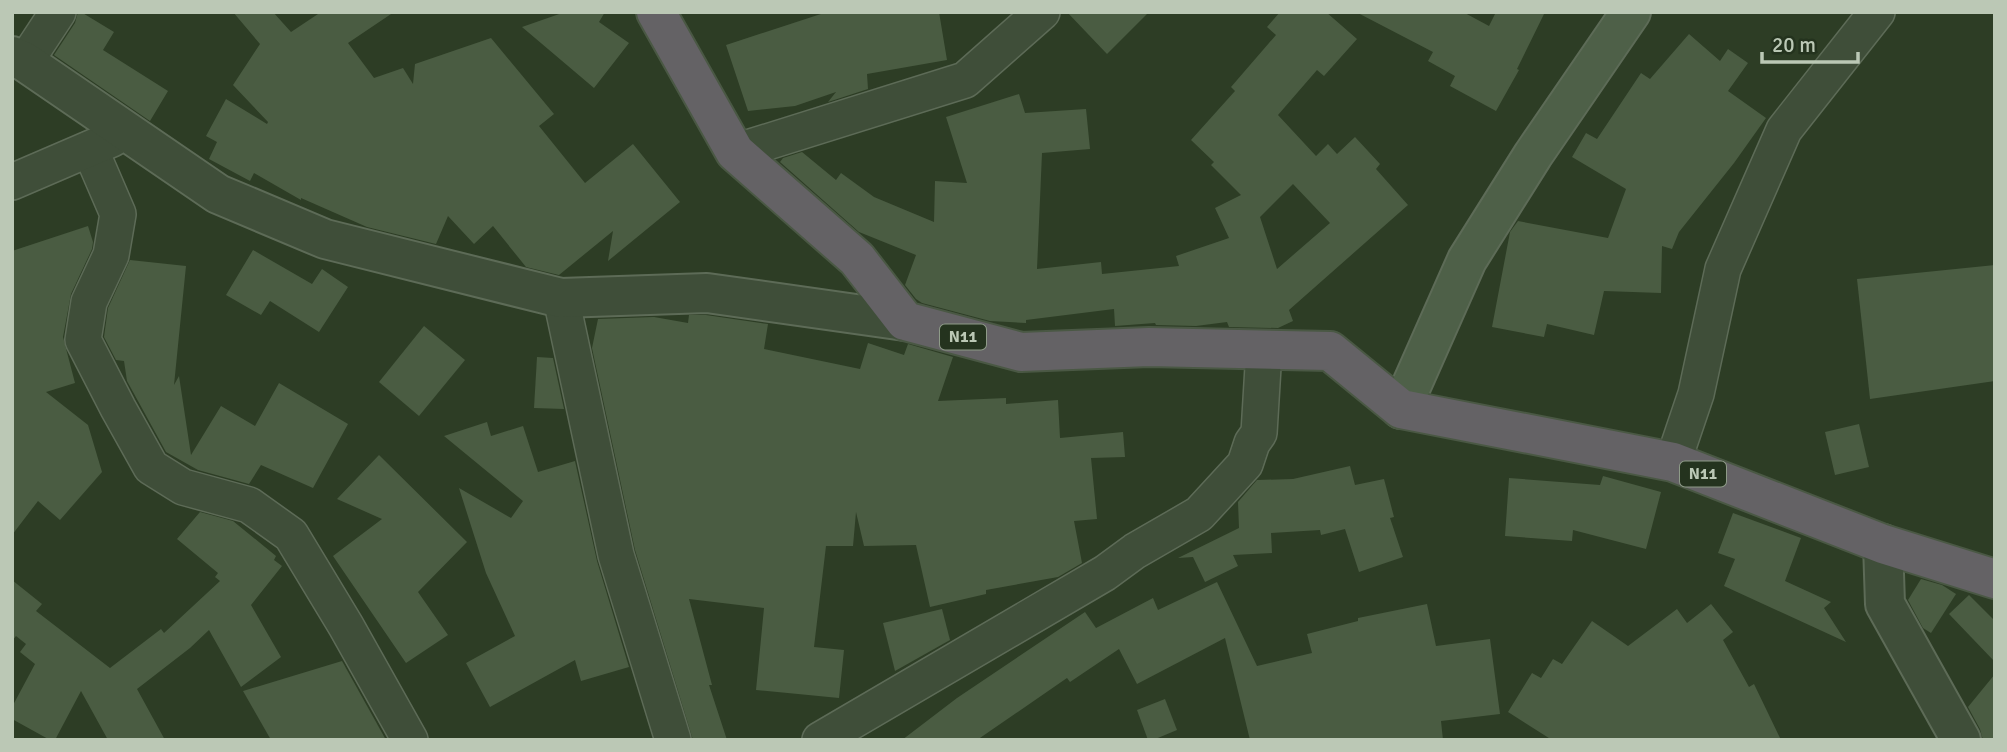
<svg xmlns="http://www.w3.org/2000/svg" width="2007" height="752" font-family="Signika,sans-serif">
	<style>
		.building { fill: #4a5c42; fill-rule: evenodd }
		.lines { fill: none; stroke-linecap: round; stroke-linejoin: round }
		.minor-casing { stroke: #5d6b57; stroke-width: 38 }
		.tertiary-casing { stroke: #5d6b57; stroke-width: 42 }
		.secondary-casing { stroke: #5d6b57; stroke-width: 42 }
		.trunk-casing { stroke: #4a5844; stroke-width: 42 }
		.minor { stroke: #3f4e39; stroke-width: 35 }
		.tertiary { stroke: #3f4e39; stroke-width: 38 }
		.secondary { stroke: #4e6048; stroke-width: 38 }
		.trunk { stroke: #646265; stroke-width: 38 }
		.labels { text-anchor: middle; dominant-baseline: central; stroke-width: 5; stroke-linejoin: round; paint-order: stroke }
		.shield { fill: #24331e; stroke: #8e9b88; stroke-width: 2 }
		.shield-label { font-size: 16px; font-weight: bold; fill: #bbc8b5 }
	</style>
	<rect width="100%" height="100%" fill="#2d3d25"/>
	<g class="building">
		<path d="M 78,12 L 81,12 L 114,32 L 103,50 L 168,91 L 150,121 L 54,55 L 75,23 Z"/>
		<path d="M 233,12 L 273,12 L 291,32 L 321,12 L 394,12 L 348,43 L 374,78 L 403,68 L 413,84 L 415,64 L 491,38 L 554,114 L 539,126 L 585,183 L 633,144 L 680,202 L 608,261 L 613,231 L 559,275 L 526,267 L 493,226 L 474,244 L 448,216 L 436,244 L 367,227 L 301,198 L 301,200 L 254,173 L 250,181 L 209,159 L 217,142 L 206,136 L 226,99 L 267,124 L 268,122 L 233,85 L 260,44 Z"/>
		<path d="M 565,12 L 605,12 L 599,22 L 629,43 L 594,88 L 522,27 Z"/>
		<path d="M 827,12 L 939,12 L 947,60 L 867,74 L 868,89 L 828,102 L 836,92 L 795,106 L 748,111 L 726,45 Z"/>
		<path d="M 1067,12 L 1149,12 L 1107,54 Z"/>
		<path d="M 1280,12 L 1326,12 L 1357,39 L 1324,76 L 1317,70 L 1278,115 L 1316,156 L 1328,144 L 1337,154 L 1355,137 L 1380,164 L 1376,169 L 1408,205 L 1289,310 L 1293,321 L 1278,328 L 1229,327 L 1227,322 L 1196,326 L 1156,325 L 1155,323 L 1115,326 L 1114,309 L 1026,320 L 1026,323 L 990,321 L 922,303 L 916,299 L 905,285 L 916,255 L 859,232 L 780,162 L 783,158 L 802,152 L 836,180 L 841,173 L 874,197 L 934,222 L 935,181 L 967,183 L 946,117 L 1019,94 L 1025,113 L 1086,109 L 1090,149 L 1042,153 L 1037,269 L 1101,262 L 1102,274 L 1179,266 L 1176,256 L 1229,238 L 1215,208 L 1241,195 L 1211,165 L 1214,162 L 1191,140 L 1235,91 L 1231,87 L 1276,35 L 1267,27 ZM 1293,184 L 1330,223 L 1277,269 L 1260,217 Z"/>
		<path d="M 1356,12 L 1463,12 L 1489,26 L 1496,12 L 1545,12 L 1517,69 L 1519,70 L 1496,111 L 1450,86 L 1455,76 L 1428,61 L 1433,52 Z"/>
		<path d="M 1689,34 L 1720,61 L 1728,49 L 1748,63 L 1728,91 L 1766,118 L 1734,163 L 1679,232 L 1672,249 L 1662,246 L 1661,293 L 1604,291 L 1594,335 L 1547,324 L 1544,337 L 1492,327 L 1510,232 L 1518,221 L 1608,238 L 1626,189 L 1572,157 L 1586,133 L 1597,139 L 1641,73 L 1650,79 Z"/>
		<path d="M 88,226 L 93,242 L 92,249 L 71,294 L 63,337 L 75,383 L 46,392 L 88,425 L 102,472 L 60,520 L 38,501 L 12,535 L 12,251 Z"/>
		<path d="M 253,250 L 312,284 L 322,269 L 348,287 L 319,332 L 270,301 L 261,315 L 226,295 Z"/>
		<path d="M 130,260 L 186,266 L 174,385 L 179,376 L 191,455 L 221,406 L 255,426 L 279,383 L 348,424 L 313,488 L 261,465 L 249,484 L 198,470 L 166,452 L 127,381 L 124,361 L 116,360 L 104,337 L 108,308 Z"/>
		<path d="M 1995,265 L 1995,381 L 1870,399 L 1857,279 Z"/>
		<path d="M 689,315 L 706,315 L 768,324 L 764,349 L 860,369 L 868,343 L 904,355 L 908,344 L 953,357 L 938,401 L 1006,398 L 1006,404 L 1058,400 L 1060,438 L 1123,432 L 1125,457 L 1091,458 L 1097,519 L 1074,521 L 1082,563 L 1058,577 L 986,590 L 986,594 L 930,607 L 916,545 L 864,546 L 856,512 L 853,546 L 826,546 L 814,647 L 844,650 L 839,698 L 756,690 L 764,608 L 689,599 L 712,685 L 709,685 L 727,740 L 693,740 L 635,550 L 592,348 L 598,319 L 654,317 L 688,323 Z"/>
		<path d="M 424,326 L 465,360 L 419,416 L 379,382 Z"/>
		<path d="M 537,357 L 553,358 L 564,409 L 534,408 Z"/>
		<path d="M 487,422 L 491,436 L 523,426 L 538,472 L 575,461 L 597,561 L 629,667 L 581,681 L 575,660 L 490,707 L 466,663 L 515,636 L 486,573 L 459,488 L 511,518 L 523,501 L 444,436 Z"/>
		<path d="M 1859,424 L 1869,467 L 1835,475 L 1825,432 Z"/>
		<path d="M 379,455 L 467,542 L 418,592 L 448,635 L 406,663 L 333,556 L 382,519 L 337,499 Z"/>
		<path d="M 1350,466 L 1355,485 L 1384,479 L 1394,517 L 1390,518 L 1403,557 L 1359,572 L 1345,529 L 1321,535 L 1320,530 L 1271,533 L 1272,553 L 1233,555 L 1238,566 L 1205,582 L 1193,557 L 1178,558 L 1239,528 L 1238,502 L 1257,480 L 1293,479 Z"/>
		<path d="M 1603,476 L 1661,492 L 1646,549 L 1573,530 L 1572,541 L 1505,536 L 1509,478 L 1600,485 Z"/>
		<path d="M 200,512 L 233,521 L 276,556 L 274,560 L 282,566 L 251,605 L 281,657 L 241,687 L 209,630 L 190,648 L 137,689 L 165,740 L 108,740 L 81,691 L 55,740 L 50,740 L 12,719 L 12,707 L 35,664 L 20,652 L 26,644 L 16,636 L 12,641 L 12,580 L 42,604 L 36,611 L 110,668 L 161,629 L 164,633 L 220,581 L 215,577 L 218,573 L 177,539 Z"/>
		<path d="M 1733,513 L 1801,538 L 1785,581 L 1831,602 L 1824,608 L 1846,642 L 1724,586 L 1735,559 L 1718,553 Z"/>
		<path d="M 1921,579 L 1942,585 L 1956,594 L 1931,633 L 1923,628 L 1908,600 Z"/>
		<path d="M 1217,582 L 1257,666 L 1312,653 L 1307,634 L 1358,621 L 1358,618 L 1427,604 L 1436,646 L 1490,639 L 1500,714 L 1441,721 L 1443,740 L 1250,740 L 1225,638 L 1137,684 L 1119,649 L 1070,682 L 1067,678 L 977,740 L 902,740 L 957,698 L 1085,612 L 1096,628 L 1153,598 L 1158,610 Z"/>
		<path d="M 1969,595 L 1995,621 L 1995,662 L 1949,614 Z"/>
		<path d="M 1711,604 L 1733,632 L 1723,640 L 1749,687 L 1754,684 L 1781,740 L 1552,740 L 1508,712 L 1532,673 L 1541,678 L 1553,659 L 1562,664 L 1592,621 L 1628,646 L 1677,609 L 1687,623 Z"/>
		<path d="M 942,609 L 950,640 L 895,671 L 883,623 Z"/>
		<path d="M 342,661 L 386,740 L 271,740 L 243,691 Z"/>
		<path d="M 1995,674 L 1995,740 L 1983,740 L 1980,729 L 1968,707 Z"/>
		<path d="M 1165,699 L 1177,730 L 1153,740 L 1148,740 L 1137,710 Z"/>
	</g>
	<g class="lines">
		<defs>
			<g id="minor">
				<path d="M 25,62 L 58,12"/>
				<path d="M 90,149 L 118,214 L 111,255 L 89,302 L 83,340 L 118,408 L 151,467 L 183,487 L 249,505 L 291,535 L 346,626 L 410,740"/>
				<path d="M 735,152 L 965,80 L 1042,12"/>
				<path d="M 12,182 L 112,139"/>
				<path d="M 561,298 L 616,555 L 673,740"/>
				<path d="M 1673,462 L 1696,394 L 1723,269 L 1784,130 L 1877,12"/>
				<path d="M 820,740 L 1105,573 L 1135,551 L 1199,514 L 1245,464 L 1252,443 L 1259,433 L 1264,350"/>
			</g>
			<g id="tertiary">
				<path d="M 12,56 L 25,62 L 218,194 L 325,239 L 561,298 L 707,293 L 905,321"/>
				<path d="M 1883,544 L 1885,604 L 1961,740"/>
			</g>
			<path id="secondary" d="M 1401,409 L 1467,260 L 1533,155 L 1631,12"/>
			<path id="trunk" d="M 656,12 L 735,152 L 857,259 L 905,321 L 1021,352 L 1149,347 L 1330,351 L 1401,409 L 1673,462 L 1883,544 L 1995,579"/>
		</defs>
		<use href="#minor" class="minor-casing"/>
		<use href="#tertiary" class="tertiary-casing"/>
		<use href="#secondary" class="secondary-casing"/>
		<use href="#trunk" class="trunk-casing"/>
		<use href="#minor" class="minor"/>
		<use href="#tertiary" class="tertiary"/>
		<use href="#secondary" class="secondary"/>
		<use href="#trunk" class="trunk"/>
	</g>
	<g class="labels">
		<g class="shield">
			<rect x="940" y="324.5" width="46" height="25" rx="5"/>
			<rect x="1680" y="461.5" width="46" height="25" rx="5"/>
		</g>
		<g class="shield-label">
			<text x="963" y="337">N11</text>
			<text x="1703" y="474">N11</text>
		</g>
	</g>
	<rect width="2007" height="752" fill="none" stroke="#bbc8b5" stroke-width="28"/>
	<path d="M1762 52v10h96v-10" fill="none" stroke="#bbc8b5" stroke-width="3.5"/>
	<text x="1772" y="52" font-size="21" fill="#bbc8b5" stroke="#24331e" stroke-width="5" paint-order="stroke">20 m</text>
</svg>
